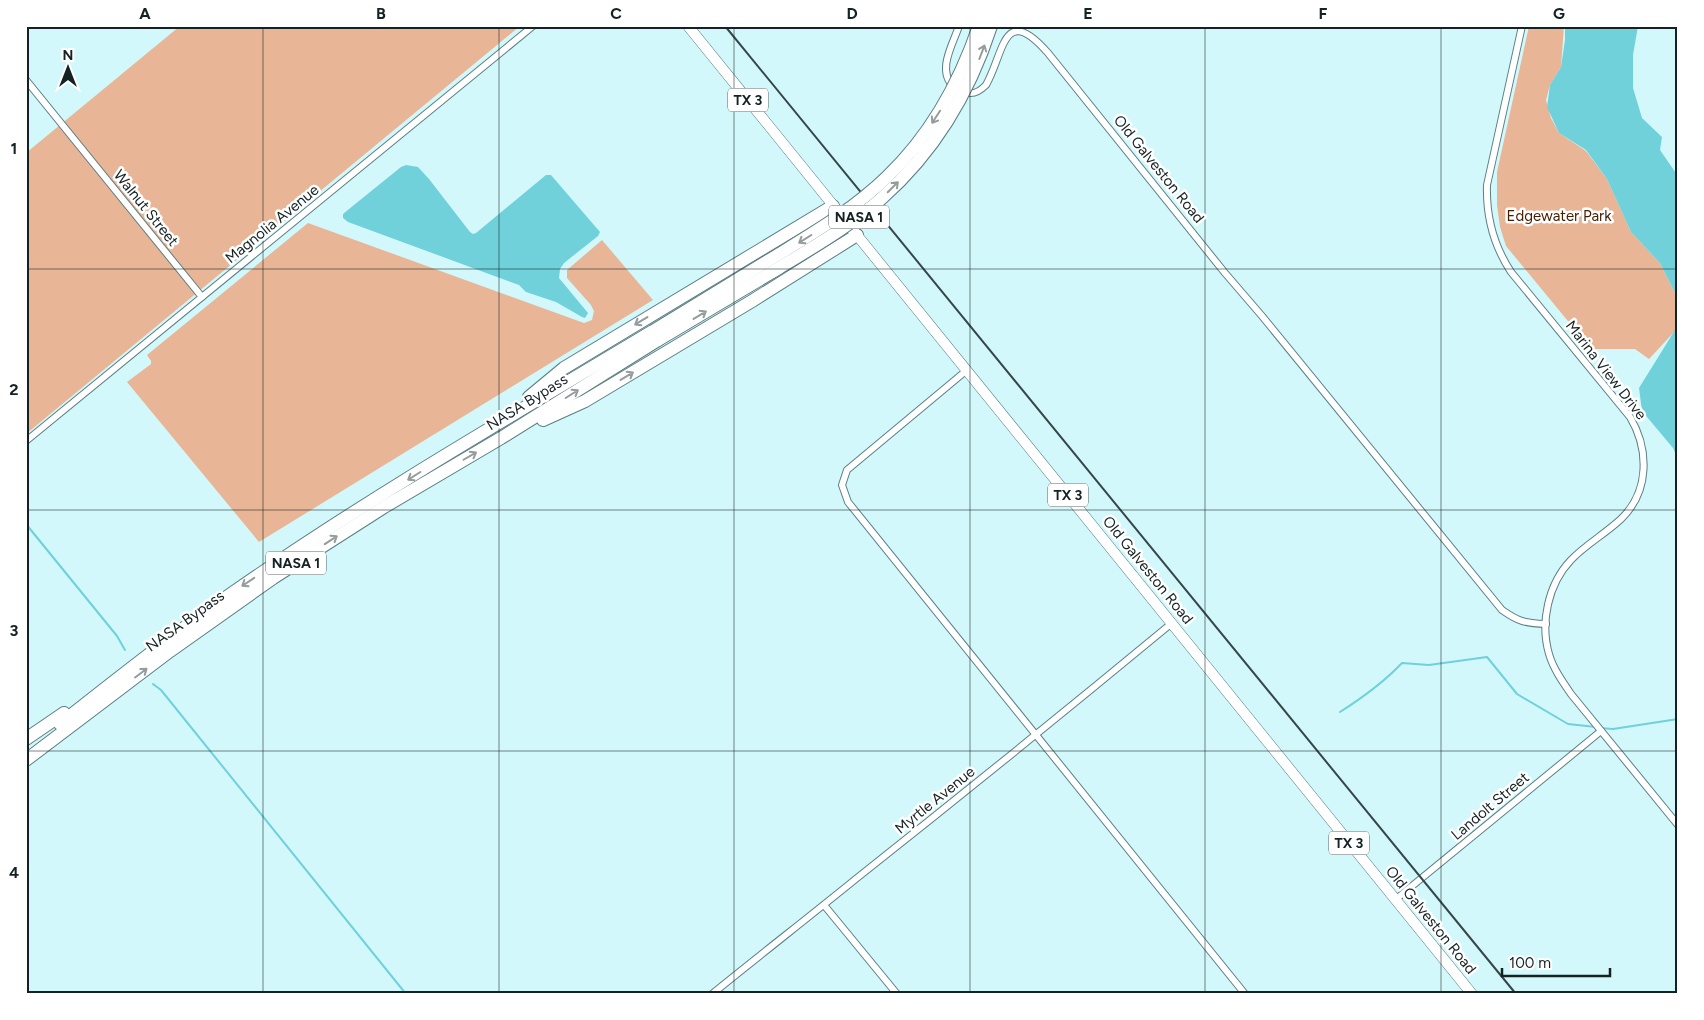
<svg xmlns="http://www.w3.org/2000/svg" width="1704" height="1020" font-family="Figtree,sans-serif">
	<style>
		.green { fill: #e8b596 }
		.water { fill: #70d1db }
		.lines { fill: none; stroke-linecap: round; stroke-linejoin: round }
		.stream { stroke: #70d1db; stroke-width: 2 }
		.minor-casing { stroke: #5c7f82; stroke-width: 8 }
		.primary-casing { stroke: #5c7f82; stroke-width: 11 }
		.motorway-casing { stroke: #5c7f82; stroke-width: 14 }
		.minor { stroke: #fff; stroke-width: 6 }
		.primary { stroke: #fff; stroke-width: 10 }
		.motorway { stroke: #fff; stroke-width: 12 }
		.rail { stroke: #354748; stroke-width: 2 }
		.motorway-bridge-casing { stroke: #5c7f82; stroke-width: 14; stroke-linecap: butt }
		.motorway-bridge { stroke: #fff; stroke-width: 12 }
		.oneway { stroke: #959c9c }
		.grid { fill: none; stroke: #142223; stroke-width: 1; stroke-opacity: 0.55 }
		.labels { text-anchor: middle; dominant-baseline: central; stroke-width: 5; stroke-linejoin: round; paint-order: stroke }
		.shield { fill: #fff; stroke: #5a6465; stroke-width: 1 }
		.shield-label { font-size: 14px; font-weight: bold; fill: #142223 }
		.street-label { font-size: 15px; fill: #142223; stroke: #fff }
		.park-label { font-size: 15px; fill: #451d00; stroke: #fff }
		.neatline { fill: none; stroke: #142223; stroke-width: 2 }
		.grid-label { font-size: 16px; text-anchor: middle; font-weight: bold; fill: #142223 }
	</style>
	<rect width="100%" height="100%" fill="#d2f8fb"/>
	<g class="green">
		<path d="M 180,26 L 520,26 L 26,434 L 26,153 Z"/>
		<path d="M 1529,26 L 1564,26 L 1561,67 L 1550,85 L 1546,100 L 1551,118 L 1559,133 L 1586,151 L 1607,179 L 1631,232 L 1660,263 L 1678,299 L 1676,330 L 1649,359 L 1635,349 L 1591,349 L 1506,246 L 1500,227 L 1497,205 L 1497,172 Z"/>
		<path d="M 308,223 L 584,323 L 592,320 L 594,311 L 591,305 L 567,278 L 567,270 L 602,240 L 653,300 L 259,542 L 127,382 L 151,364 L 151,361 L 147,355 Z"/>
	</g>
	<g class="water">
		<path d="M 1565,26 L 1638,26 L 1633,55 L 1633,88 L 1642,118 L 1662,137 L 1660,150 L 1678,176 L 1678,299 L 1660,263 L 1631,232 L 1607,179 L 1586,150 L 1559,133 L 1547,107 L 1550,85 L 1561,67 L 1565,40 Z"/>
		<path d="M 406,165 L 418,167 L 429,179 L 470,232 L 473,234 L 476,233 L 546,175 L 551,175 L 600,232 L 598,236 L 564,263 L 560,269 L 559,278 L 588,313 L 585,318 L 582,317 L 556,302 L 526,292 L 519,285 L 348,222 L 343,218 L 343,214 L 349,209 L 401,167 Z"/>
		<path d="M 1678,308 L 1678,459 L 1673,448 L 1642,411 L 1639,388 L 1675,330 Z"/>
	</g>
	<g class="lines">
		<g class="stream">
			<path d="M 26,524 L 117,636 L 125,650"/>
			<path d="M 153,684 L 161,690 L 406,994"/>
			<path d="M 1340,712 C 1362,698 1384,682 1402,663 L 1429,665 L 1487,657 L 1517,694 L 1568,724 L 1596,727"/>
			<path d="M 1600,728 L 1613,729 L 1678,719"/>
		</g>
		<defs>
			<g id="minor">
				<path d="M 1522,26 L 1487,185 C 1486,216 1494,246 1511,272 L 1630,417 C 1649,449 1650,491 1621,519 C 1605,534 1585,545 1571,560 C 1548,584 1540,623 1549,654 C 1553,668 1562,681 1571,694 L 1678,825"/>
				<path d="M 26,80 L 202,297"/>
				<path d="M 954,87 C 936,71 953,44 959,26"/>
				<path d="M 963,91 C 972,96 979,92 986,85 C 1004,54 1003,1 1048,53 L 1225,273 L 1262,316 L 1502,610 C 1519,622 1525,623 1546,624"/>
				<path d="M 967,370 L 847,470 L 842,485 L 848,502 L 1245,994"/>
				<path d="M 26,441 L 533,26"/>
				<path d="M 1395,900 L 1601,731"/>
				<path d="M 824,905 L 897,994"/>
				<path d="M 712,994 C 760,955 809,917 857,878 C 963,794 1068,709 1172,623"/>
			</g>
			<g id="primary">
				<path d="M 688,26 L 837,210"/>
				<path d="M 852,229 L 1472,994"/>
			</g>
			<g id="motorway">
				<path d="M 529,397 L 564,368 L 833,206"/>
				<path d="M 543,420 L 585,401 L 752,301 L 857,235"/>
				<path d="M 60,724 C 116,680 172,635 231,594 C 367,499 511,416 653,331"/>
				<path d="M 26,739 L 64,713"/>
				<path d="M 26,760 L 170,651 L 273,578 L 384,507 L 501,438 L 658,340"/>
			</g>
		</defs>
		<use href="#minor" class="minor-casing"/>
		<use href="#primary" class="primary-casing"/>
		<use href="#motorway" class="motorway-casing"/>
		<use href="#minor" class="minor"/>
		<use href="#primary" class="primary"/>
		<use href="#motorway" class="motorway"/>
		<path class="rail" d="M 725,26 L 1516,994"/>
		<defs>
			<g id="motorway-bridge">
				<path d="M 653,331 C 694,306 735,281 776,256 C 815,232 854,209 887,177 C 930,136 960,82 979,26"/>
				<path d="M 658,340 C 699,316 739,292 779,268 C 815,246 851,225 882,198 C 934,152 970,91 991,26"/>
			</g>
		</defs>
		<use href="#motorway-bridge" class="motorway-bridge-casing"/>
		<use href="#motorway-bridge" class="motorway-bridge"/>
	</g>
	<defs><path id="oneway-shaft" d="M-6 0H5M1.5-3L5.5 0L1.5 3" fill="none" stroke-width="1.6" stroke-linecap="round" stroke-linejoin="round" transform="scale(1.25)"/></defs>
	<g class="oneway">
		<use href="#oneway-shaft" transform="translate(982 52) rotate(-69)"/>
		<use href="#oneway-shaft" transform="translate(936 117) rotate(123)"/>
		<use href="#oneway-shaft" transform="translate(893 187) rotate(-45)"/>
		<use href="#oneway-shaft" transform="translate(805 239) rotate(148)"/>
		<use href="#oneway-shaft" transform="translate(700 315) rotate(-31)"/>
		<use href="#oneway-shaft" transform="translate(641 321) rotate(149)"/>
		<use href="#oneway-shaft" transform="translate(627 376) rotate(-31)"/>
		<use href="#oneway-shaft" transform="translate(572 394) rotate(-32)"/>
		<use href="#oneway-shaft" transform="translate(470 456) rotate(-30)"/>
		<use href="#oneway-shaft" transform="translate(414 476) rotate(148)"/>
		<use href="#oneway-shaft" transform="translate(331 540) rotate(-33)"/>
		<use href="#oneway-shaft" transform="translate(248 582) rotate(146)"/>
		<use href="#oneway-shaft" transform="translate(141 673) rotate(-37)"/>
	</g>
	<path class="grid" d="M 263,26 L 263,994M 499,26 L 499,994M 734,26 L 734,994M 970,26 L 970,994M 1205,26 L 1205,994M 1441,26 L 1441,994M 26,269 L 1678,269M 26,510 L 1678,510M 26,751 L 1678,751"/>
	<g class="labels">
		<g class="shield">
			<rect x="728" y="88.5" width="40" height="23" rx="4"/>
			<rect x="829" y="205.5" width="60" height="23" rx="4"/>
			<rect x="1048" y="483.5" width="40" height="23" rx="4"/>
			<rect x="266" y="551.5" width="60" height="23" rx="4"/>
			<rect x="1329" y="831.5" width="40" height="23" rx="4"/>
		</g>
		<g class="shield-label">
			<text x="748" y="100">TX 3</text>
			<text x="859" y="217">NASA 1</text>
			<text x="1068" y="495">TX 3</text>
			<text x="296" y="563">NASA 1</text>
			<text x="1349" y="843">TX 3</text>
		</g>
		<g class="street-label">
			<text transform="translate(1159 169) rotate(51)">Old Galveston Road</text>
			<text transform="translate(146 208) rotate(51)">Walnut Street</text>
			<text transform="translate(272 224) rotate(-39)">Magnolia Avenue</text>
			<text transform="translate(1606 370) rotate(52)">Marina View Drive</text>
			<text transform="translate(527 402) rotate(-32)">NASA Bypass</text>
			<text transform="translate(1148 570) rotate(51)">Old Galveston Road</text>
			<text transform="translate(185 621) rotate(-36)">NASA Bypass</text>
			<text transform="translate(935 800) rotate(-39)">Myrtle Avenue</text>
			<text transform="translate(1490 806) rotate(-40)">Landolt Street</text>
			<text transform="translate(1431 920) rotate(51)">Old Galveston Road</text>
		</g>
		<g class="park-label">
			<text x="1559" y="216">Edgewater Park</text>
		</g>
	</g>
	<rect width="1704" height="1020" fill="none" stroke="#ffffff" stroke-width="55"/>
	<g transform="translate(68 68)" stroke="#ffffff" stroke-width="4" paint-order="stroke">
	<path d="M0-4L9 19L0 12L-9 19Z" fill="#142223"/>
	<text y="-8" font-size="14" font-weight="bold" text-anchor="middle" fill="#142223">N</text>
	</g>
	<path d="M1502 968v8h108v-8" fill="none" stroke="#142223" stroke-width="2.5"/>
	<text x="1509" y="968" font-size="15" fill="#142223" stroke="#ffffff" stroke-width="4" paint-order="stroke">100 m</text>
	<rect x="28" y="28" width="1648" height="964" class="neatline"/>
	<g class="grid-label">
		<text x="145" y="19">A</text>
		<text x="381" y="19">B</text>
		<text x="616" y="19">C</text>
		<text x="852" y="19">D</text>
		<text x="1088" y="19">E</text>
		<text x="1323" y="19">F</text>
		<text x="1559" y="19">G</text>
		<text x="14" y="154">1</text>
		<text x="14" y="395">2</text>
		<text x="14" y="636">3</text>
		<text x="14" y="878">4</text>
	</g>
</svg>
